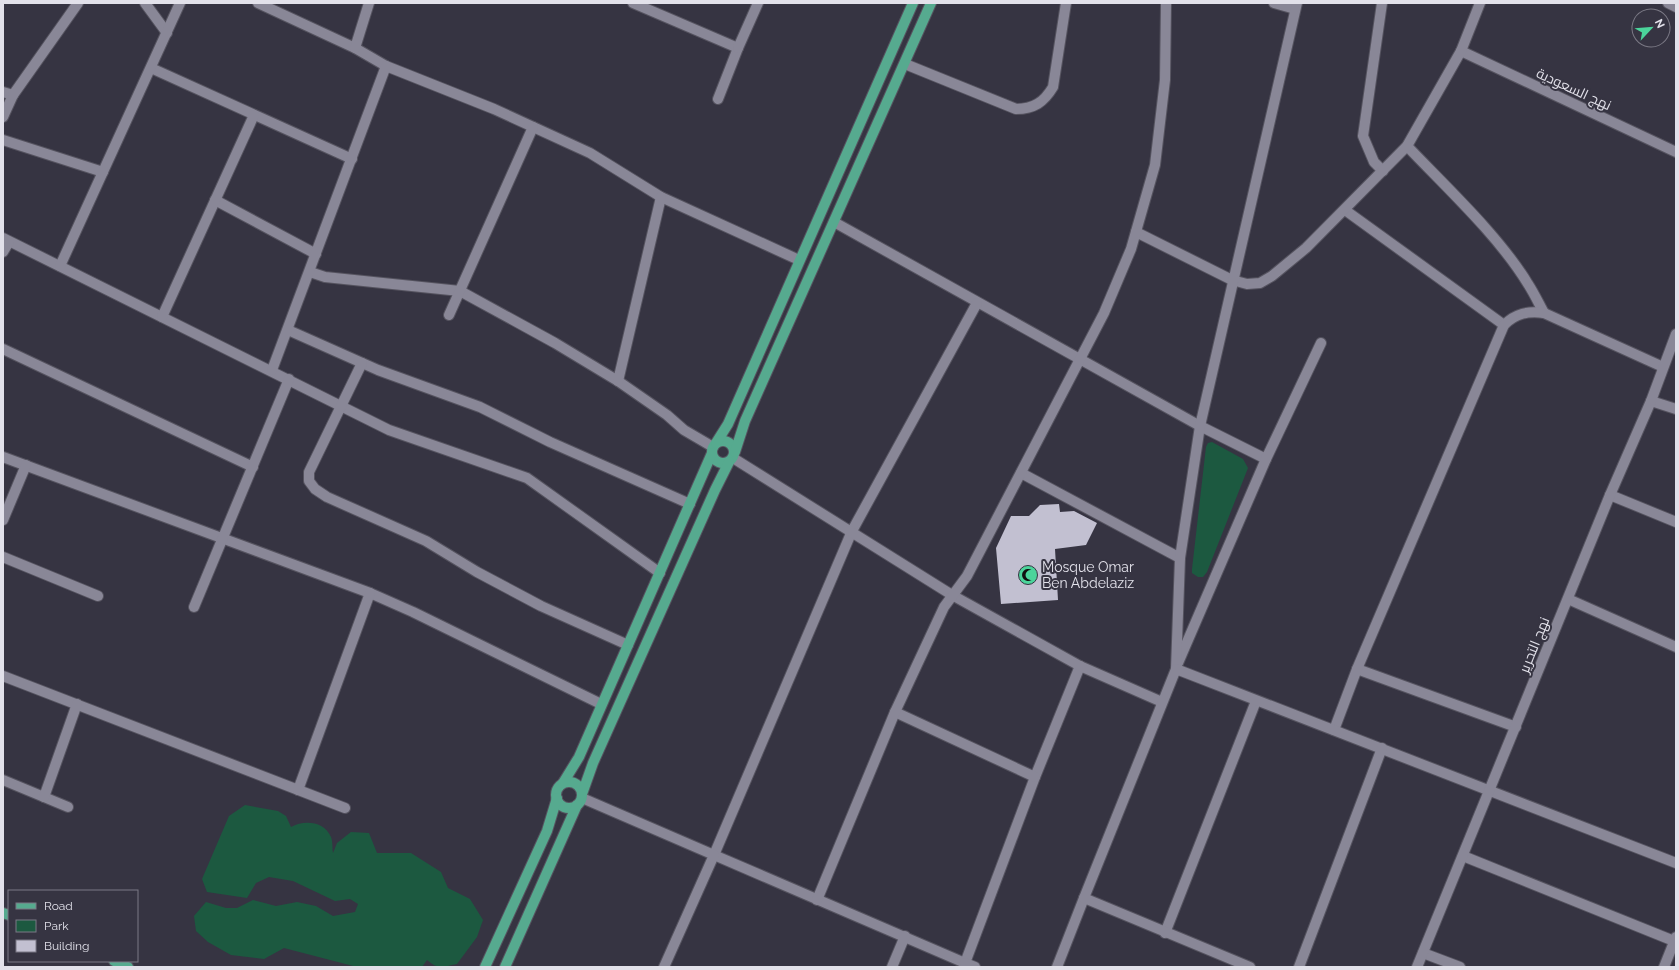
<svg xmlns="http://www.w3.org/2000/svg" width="1679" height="970" font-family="Raleway,Cairo,sans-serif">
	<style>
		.green { fill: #1c5940 }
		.building { fill: #c2c0d1 }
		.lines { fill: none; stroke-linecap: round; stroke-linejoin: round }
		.minor-casing { stroke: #55535f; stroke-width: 12 }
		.major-casing { stroke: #55535f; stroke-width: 12 }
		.minor { stroke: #898797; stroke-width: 10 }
		.major { stroke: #56aa8f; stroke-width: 10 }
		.labels { text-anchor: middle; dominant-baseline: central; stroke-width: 4; stroke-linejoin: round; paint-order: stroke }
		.street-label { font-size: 14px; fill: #e2e1ea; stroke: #363442 }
		.poi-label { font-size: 14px; fill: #e2e1ea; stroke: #363442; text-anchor: start }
	</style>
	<rect width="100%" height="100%" fill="#363442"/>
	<g class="green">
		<path d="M 1212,442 L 1243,459 L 1248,468 L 1207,572 L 1203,577 L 1198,577 L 1192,573 L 1192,569 L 1206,447 L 1208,443 Z"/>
		<path d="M 245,805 L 278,811 L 286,816 L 291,827 C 304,820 324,821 331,837 C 333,842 332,848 333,853 L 337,843 L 351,832 L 369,833 L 377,853 L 411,853 L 441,872 L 448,888 L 470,899 L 483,920 L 477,937 L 457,964 C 442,967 439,970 427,960 L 422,967 L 357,967 L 284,948 L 264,959 L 231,955 L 208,942 L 196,931 L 194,916 L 206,902 L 226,908 L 237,908 L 253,900 L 276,906 L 297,902 L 316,906 L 333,916 L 355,912 L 358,904 L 350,899 L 335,901 L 293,881 L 269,877 L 256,883 L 247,898 L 207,892 L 202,879 L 229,816 Z"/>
	</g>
	<path class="building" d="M 1059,504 L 1060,512 L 1074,511 L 1097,523 L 1086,545 L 1055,549 L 1058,600 L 1001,604 L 996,548 L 1011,516 L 1029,516 L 1040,505 Z"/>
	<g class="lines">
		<defs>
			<g id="minor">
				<path d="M 145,3 L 167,33"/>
				<path d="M 258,3 L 355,48 L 386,66 L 494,109 L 590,153 L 661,197 L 799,260"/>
				<path d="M 633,3 L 738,48 L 718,99"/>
				<path d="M 1274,3 L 1295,9"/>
				<path d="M 1382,3 L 1363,136 L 1374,162 L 1383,171"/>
				<path d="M 1668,3 L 1676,7"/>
				<path d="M 355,48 L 369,3"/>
				<path d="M 738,48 L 758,3"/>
				<path d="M 1461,51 L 1676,152"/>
				<path d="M 905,64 L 1016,109 C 1034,109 1044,102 1053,87 L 1066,3"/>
				<path d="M 151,68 L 352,159"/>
				<path d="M 3,92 L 13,95 L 3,117"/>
				<path d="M 13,95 L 78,3"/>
				<path d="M 3,140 L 103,172"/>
				<path d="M 1407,146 C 1446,187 1499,236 1528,284 C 1534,293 1539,304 1544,313"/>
				<path d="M 215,200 L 316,254"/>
				<path d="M 1345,210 L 1504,325"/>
				<path d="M 834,222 L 1200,426 L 1266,459"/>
				<path d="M 1136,232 L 1232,280 L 1247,284 L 1260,283 L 1272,276 L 1306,248 L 1407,146 L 1461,51 L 1480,3"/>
				<path d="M 3,238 L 389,430 L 527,478 L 660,573"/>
				<path d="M 3,252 L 9,242"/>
				<path d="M 60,266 L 180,3"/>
				<path d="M 310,272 L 325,277 L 460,291 L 555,343 L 618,381 L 667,415 L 684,430 L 713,447"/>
				<path d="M 977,303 L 852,531 L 714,855 L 965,963 L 1035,777 L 1080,666"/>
				<path d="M 449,315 L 533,127"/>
				<path d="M 162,317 L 254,115"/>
				<path d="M 288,330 L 378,370 L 480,407 L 550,442 L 690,504"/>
				<path d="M 3,349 L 253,467"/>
				<path d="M 362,363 L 309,472 L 309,481 L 315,489 L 327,497 L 426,541 L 477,572 L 541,606 L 628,645"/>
				<path d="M 272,370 L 386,66"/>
				<path d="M 618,381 L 661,197"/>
				<path d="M 1651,401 L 1676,409"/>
				<path d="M 3,457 L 370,593 L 413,612 L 601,704"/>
				<path d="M 733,458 L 952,595 L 1080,666 L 1162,702"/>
				<path d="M 1021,473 L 1180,558"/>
				<path d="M 1610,495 L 1676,522"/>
				<path d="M 3,520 L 26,465"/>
				<path d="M 3,557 L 98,596"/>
				<path d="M 1568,599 L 1676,647"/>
				<path d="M 194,607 L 289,379"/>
				<path d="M 1178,663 L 1266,459 L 1321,343"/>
				<path d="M 1176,669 L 1180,558 L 1200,426 L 1297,3"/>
				<path d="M 1357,669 L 1516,727"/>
				<path d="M 3,676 L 345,808"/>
				<path d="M 895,712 L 1035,777"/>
				<path d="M 1334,730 L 1357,669 L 1504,325 C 1516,313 1528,311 1544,313 L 1663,367"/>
				<path d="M 3,780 L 68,807"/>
				<path d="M 298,790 L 370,593"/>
				<path d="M 44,797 L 77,704"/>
				<path d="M 582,798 L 714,855 L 664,967"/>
				<path d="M 1463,856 L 1674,941"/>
				<path d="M 817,900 L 895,712 L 944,607 L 967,576 L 1104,313 L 1131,249 L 1155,165 L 1165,80 L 1166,3"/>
				<path d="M 1165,933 L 1256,701"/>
				<path d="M 1423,953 L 1460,967"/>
				<path d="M 965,963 L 975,967"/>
				<path d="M 892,967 L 905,936"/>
				<path d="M 1057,967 L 1084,898"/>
				<path d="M 1250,967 L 1084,898 L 1176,669 L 1676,863"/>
				<path d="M 1299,967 L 1382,748"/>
				<path d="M 1417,967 L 1610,495 L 1651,401 L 1676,334"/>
				<path d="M 1664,967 L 1676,937"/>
			</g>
			<g id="major">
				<circle cx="723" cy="452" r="11"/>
				<path d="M 716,443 L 728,424 L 913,3"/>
				<path d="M 735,452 L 745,421 L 931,3"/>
				<circle cx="569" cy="795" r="13"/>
				<path d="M 563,783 L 579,757 L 712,453"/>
				<path d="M 582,794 L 593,763 L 715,490 L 729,462"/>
				<path d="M 3,913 L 9,915"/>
				<path d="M 114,961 L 128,967"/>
				<path d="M 485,967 L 547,831 L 557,798"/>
				<path d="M 505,967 L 577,805"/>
			</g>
		</defs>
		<use href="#minor" class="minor-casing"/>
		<use href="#major" class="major-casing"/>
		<use href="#minor" class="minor"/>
		<use href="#major" class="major"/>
	</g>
	<defs>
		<symbol id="mosque-disc" viewBox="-11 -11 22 22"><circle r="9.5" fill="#4bd49b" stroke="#363442"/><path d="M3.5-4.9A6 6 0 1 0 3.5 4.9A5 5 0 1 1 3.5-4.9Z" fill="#111"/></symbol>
	</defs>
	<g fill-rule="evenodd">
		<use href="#mosque-disc" x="1017" y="564" width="22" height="22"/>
	</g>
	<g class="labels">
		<g class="street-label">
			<text transform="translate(1574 89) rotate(25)">نهج السعودية</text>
			<text transform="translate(1534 645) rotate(-68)">نهج التحرير</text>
		</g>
		<g class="poi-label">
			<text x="1042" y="567">Mosque Omar<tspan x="1042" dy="16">Ben Abdelaziz</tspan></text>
		</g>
	</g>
	<rect width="1679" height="970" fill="none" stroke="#e2e1ea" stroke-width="8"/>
	<rect x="8" y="890" width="130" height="72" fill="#363442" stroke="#7b7985"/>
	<rect x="16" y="903" width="20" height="6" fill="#56aa8f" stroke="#7b7985"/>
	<text x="44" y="910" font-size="12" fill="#e2e1ea">Road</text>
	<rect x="16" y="920" width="20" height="12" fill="#1c5940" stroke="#7b7985"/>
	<text x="44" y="930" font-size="12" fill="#e2e1ea">Park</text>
	<rect x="16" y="940" width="20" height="12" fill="#c2c0d1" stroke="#7b7985"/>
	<text x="44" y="950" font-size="12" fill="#e2e1ea">Building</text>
	<g transform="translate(1651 28) rotate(64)"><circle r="19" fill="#363442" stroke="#7b7985"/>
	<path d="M0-3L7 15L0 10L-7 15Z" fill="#4bd49b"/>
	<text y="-6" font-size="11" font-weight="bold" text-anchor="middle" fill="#e2e1ea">N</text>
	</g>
</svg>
